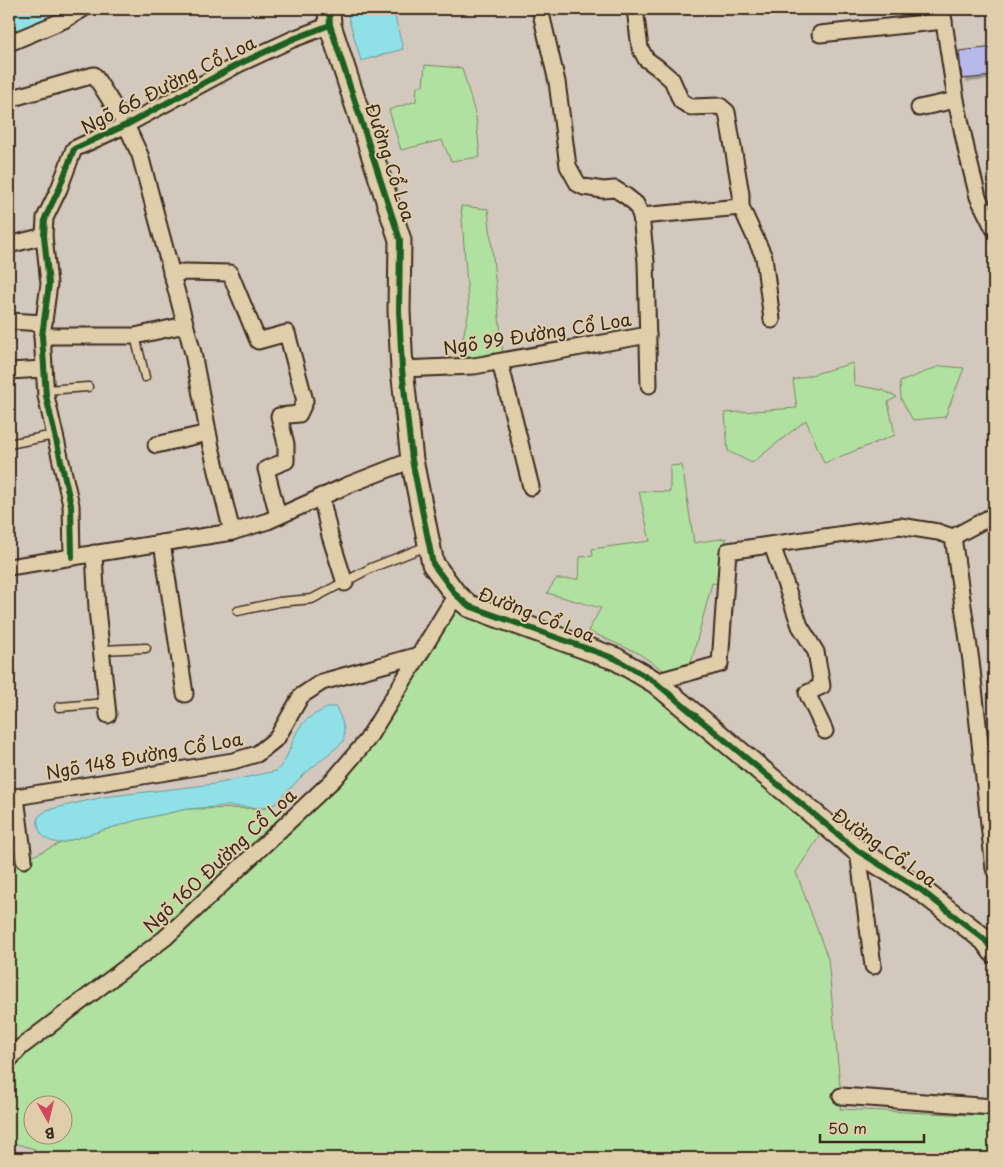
<svg xmlns="http://www.w3.org/2000/svg" width="1003" height="1167" font-family="'Playpen Sans',sans-serif">
	<style>
		.green { fill: #b1e1a0; stroke: #76865f; fill-rule: evenodd }
		.water { fill: #8fe1e7; stroke: #6d9897 }
		.building { fill: #b6b9ea; stroke: #3b2a1e; filter: url(#shadow) }
		.lines { fill: none; stroke-linecap: round; stroke-linejoin: round }
		.lane-casing { stroke: #3b2a1e; stroke-width: 11 }
		.street-casing { stroke: #3b2a1e; stroke-width: 19 }
		.secondary-casing { stroke: #3b2a1e; stroke-width: 25 }
		.lane { stroke: #e0ceab; stroke-width: 8 }
		.street { stroke: #e0ceab; stroke-width: 15 }
		.secondary { stroke: #e0ceab; stroke-width: 21 }
		.cycleway-casing { stroke: #e0ceab; stroke-width: 9 }
		.cycleway { stroke: #1b5e20; stroke-width: 6 }
		.labels { text-anchor: middle; dominant-baseline: central; stroke-width: 4; stroke-linejoin: round; paint-order: stroke }
		.street-label { font-size: 18px; fill: #3b2a1e; stroke: #e0ceab }
	</style>
	<defs>
		<filter id="shadow"><feDropShadow dx="4.5" dy="2.5" stdDeviation="0" flood-color="#0004"/></filter>
	</defs>
	<rect width="100%" height="100%" fill="#d3c8be"/>
	<filter id="ink" filterUnits="userSpaceOnUse"><feTurbulence type="fractalNoise" baseFrequency=".02" numOctaves="2"/><feDisplacementMap in="SourceGraphic" scale="10" xChannelSelector="R" yChannelSelector="G"/><feConvolveMatrix kernelMatrix="1 2 1 2 8 2 1 2 1" color-interpolation-filters="sRGB"/></filter>
	<g filter="url(#ink)">
		<g class="green">
			<path d="M 425,65 L 462,68 L 476,117 L 480,157 L 451,161 L 442,140 L 401,150 L 389,110 L 416,101 L 417,86 L 423,86 Z"/>
			<path d="M 461,206 L 488,209 L 503,355 L 458,360 L 469,311 Z"/>
			<path d="M 853,363 L 854,385 L 882,390 L 897,397 L 888,402 L 895,435 L 824,463 L 806,420 L 752,463 L 728,451 L 725,413 L 797,408 L 793,380 Z"/>
			<path d="M 940,366 L 964,368 L 945,417 L 913,420 L 901,399 L 900,382 Z"/>
			<path d="M 682,465 L 694,543 L 726,538 L 719,584 L 712,583 L 691,663 L 669,674 L 638,653 L 588,631 L 601,608 L 547,593 L 556,579 L 579,579 L 580,557 L 593,556 L 592,549 L 650,541 L 639,491 L 670,492 L 670,466 Z"/>
			<path d="M 456,595 L 616,659 L 827,825 L 796,872 L 828,959 L 841,1096 L 840,1109 L 994,1116 L 994,1158 L 31,1158 L 35,1149 L 9,1142 L 9,1089 L 12,1077 L 9,1076 L 9,864 L 24,860 L 61,843 L 137,820 L 187,809 L 263,808 L 298,813 L 367,740 ZM 32,1104 L 62,1104 L 62,1134 L 32,1134 Z"/>
		</g>
		<g class="water">
			<path d="M 9,9 L 73,9 L 9,40 Z"/>
			<path d="M 346,9 L 393,9 L 403,49 L 361,61 Z"/>
			<path d="M 329,707 L 336,707 C 341,718 347,730 343,742 L 302,776 L 275,804 L 263,808 L 227,806 L 187,809 L 137,820 L 61,843 C 46,842 36,834 38,817 L 47,810 L 103,797 L 215,784 L 276,771 C 289,760 290,744 298,730 C 305,718 317,713 329,707 Z"/>
		</g>
		<path class="building" d="M 994,47 L 994,76 L 962,79 L 959,51 Z"/>
		<g class="lines">
			<defs>
				<g id="lane">
					<path d="M 135,336 L 145,377"/>
					<path d="M 46,390 L 88,387"/>
					<path d="M 9,444 L 54,435"/>
					<path d="M 238,611 L 279,602 L 312,599 L 371,568 L 427,546"/>
					<path d="M 101,650 L 146,648"/>
					<path d="M 59,707 L 107,703"/>
				</g>
				<g id="street">
					<path d="M 540,9 L 557,82 L 568,166 L 578,184 L 584,187 L 603,190 L 615,189 L 626,196 L 636,204 L 641,216 L 646,262 L 649,385"/>
					<path d="M 635,9 L 640,48 L 646,59 L 657,67 L 672,80 L 681,101 L 691,107 L 720,106 L 727,112 L 741,194 L 741,207 L 764,257 L 772,320"/>
					<path d="M 942,9 L 956,100 L 967,153 L 978,197 L 994,229"/>
					<path d="M 820,34 L 944,21"/>
					<path d="M 9,43 L 64,20 L 83,9"/>
					<path d="M 9,99 L 94,75 L 126,125 L 140,155 L 193,353 L 211,447 L 232,532"/>
					<path d="M 919,108 L 956,100"/>
					<path d="M 641,216 L 741,207"/>
					<path d="M 9,245 L 44,236"/>
					<path d="M 171,274 L 185,272 L 230,273 L 258,341 L 287,333 L 305,401 L 299,414 L 279,416 L 286,444 L 286,461 L 266,469 L 278,516"/>
					<path d="M 9,321 L 44,323"/>
					<path d="M 42,336 L 135,336 L 185,325"/>
					<path d="M 500,362 L 531,487"/>
					<path d="M 402,369 L 474,366 L 648,335"/>
					<path d="M 9,371 L 44,369"/>
					<path d="M 156,445 L 208,433"/>
					<path d="M 321,496 L 330,536 L 345,583"/>
					<path d="M 953,537 L 971,661 L 994,869"/>
					<path d="M 162,543 L 185,694"/>
					<path d="M 772,545 L 800,626 L 816,652 L 822,686 L 807,693 L 825,731"/>
					<path d="M 94,553 L 97,609 L 108,715"/>
					<path d="M 72,557 L 71,505 L 46,396 L 42,336 L 49,284 L 44,236 L 45,218 L 59,189 L 74,149 L 126,125 L 239,64 L 293,39 L 330,25"/>
					<path d="M 9,567 L 232,532 L 268,521 L 348,485 L 412,460"/>
					<path d="M 655,682 L 720,664 L 728,551 L 900,526 L 938,532 L 953,537 L 994,515"/>
					<path d="M 9,796 L 16,797 L 233,761 L 257,754 L 277,738 L 301,696 L 322,682 L 419,655"/>
					<path d="M 16,797 L 24,860"/>
					<path d="M 858,851 L 873,966"/>
					<path d="M 9,1060 L 21,1047 L 165,938 L 335,778 L 367,740 L 456,595"/>
					<path d="M 841,1096 L 994,1107"/>
				</g>
				<path id="secondary" d="M 329,9 L 330,25 L 400,240 L 399,311 L 402,369 L 412,460 L 433,564 L 456,595 L 469,606 L 616,659 L 655,682 L 858,851 L 921,890 L 985,940 L 994,952"/>
			</defs>
			<use href="#lane" class="lane-casing"/>
			<use href="#street" class="street-casing"/>
			<use href="#secondary" class="secondary-casing"/>
			<use href="#lane" class="lane"/>
			<use href="#street" class="street"/>
			<use href="#secondary" class="secondary"/>
			<defs>
				<g id="cycleway">
					<path d="M 329,9 L 330,25 L 400,240 L 399,311 L 402,369 L 412,460 L 433,564 L 456,595 L 469,606 L 616,659 L 655,682 L 858,851 L 921,890 L 985,940 L 994,952"/>
					<path d="M 72,557 L 71,505 L 46,396 L 42,336 L 49,284 L 44,236 L 45,218 L 59,189 L 74,149 L 126,125 L 239,64 L 293,39 L 330,25"/>
				</g>
			</defs>
			<use href="#cycleway" class="cycleway-casing"/>
			<use href="#cycleway" class="cycleway"/>
		</g>
	</g>
	<g class="labels">
		<g class="street-label">
			<text transform="translate(168 84) rotate(-27)">Ngõ 66 Đường Cổ Loa</text>
			<text transform="translate(391 162) rotate(72)">Đường Cổ Loa</text>
			<text transform="translate(537 333) rotate(-9)">Ngõ 99 Đường Cổ Loa</text>
			<text transform="translate(537 614) rotate(21)">Đường Cổ Loa</text>
			<text transform="translate(144 755) rotate(-10)">Ngõ 148 Đường Cổ Loa</text>
			<text transform="translate(885 847) rotate(35)">Đường Cổ Loa</text>
			<text transform="translate(219 860) rotate(-43)">Ngõ 160 Đường Cổ Loa</text>
		</g>
	</g>
	<rect width="1003" height="1167" fill="none" stroke="#e0ceab" stroke-width="30"/>
	<rect x="15" y="15" width="973" height="1137" fill="none" stroke="#3b2a1e" stroke-width="2" filter="url(#ink)"/>
	<g transform="translate(48 1120) rotate(172)"><circle r="24" fill="#e0ceab" stroke="#9e8c73"/>
	<path d="M0-4L9 19L0 12L-9 19Z" fill="#d1495b"/>
	<text y="-8" font-size="14" font-weight="bold" text-anchor="middle" fill="#3b2a1e">B</text>
	</g>
	<path d="M820 1134v8h104v-8" fill="none" stroke="#3b2a1e" stroke-width="2.5"/>
	<text x="828" y="1134" font-size="15" fill="#3b2a1e" stroke="#e0ceab" stroke-width="4" paint-order="stroke">50 m</text>
</svg>
